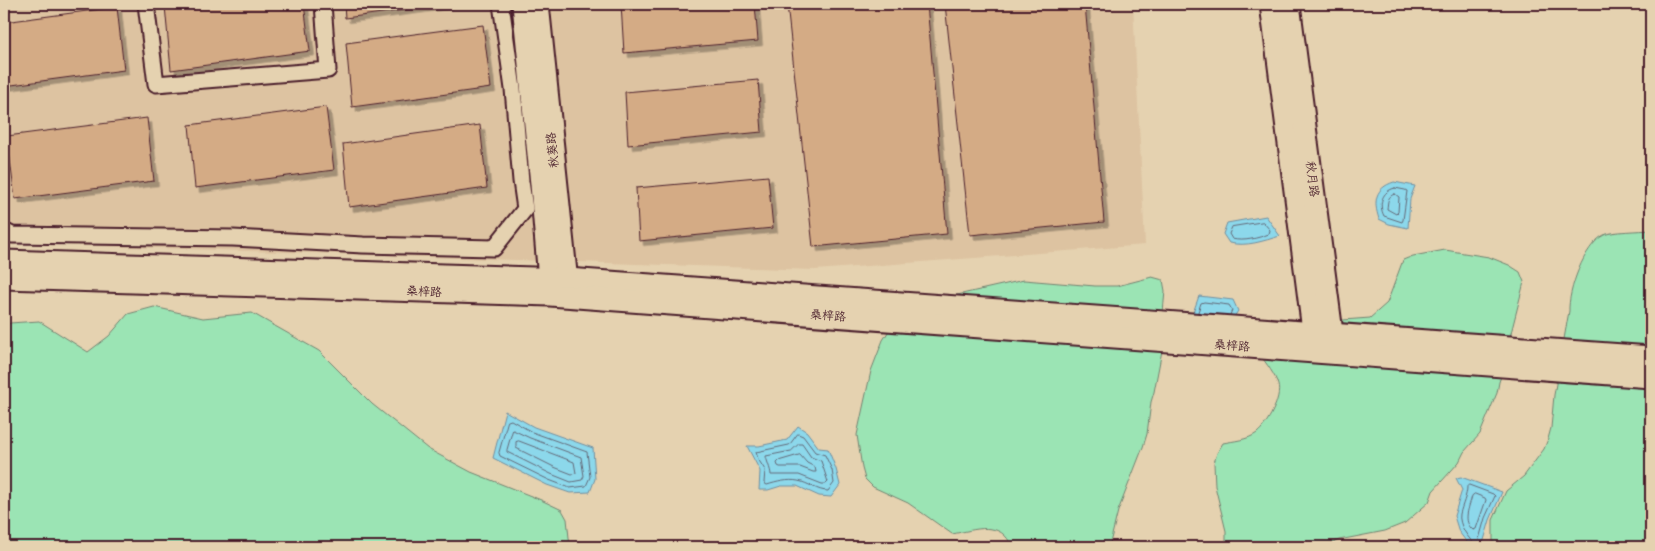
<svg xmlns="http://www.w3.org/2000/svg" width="1655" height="551" font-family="Kalam,'LXGW WenKai TC',sans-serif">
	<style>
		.built { fill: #ddc3a1 }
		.green { fill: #9be4b4; stroke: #728270 }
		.water { fill: #8cd8eb; stroke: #728e9e }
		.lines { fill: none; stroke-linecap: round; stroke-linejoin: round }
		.shore { stroke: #646978; stroke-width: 1 }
		.building { fill: #d4ab85; stroke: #4a1f2b; filter: url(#shadow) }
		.street-casing { stroke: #4a1f2b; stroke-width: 19 }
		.secondary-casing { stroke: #4a1f2b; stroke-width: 25 }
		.street { stroke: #e5d2b0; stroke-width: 15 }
		.secondary { stroke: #e5d2b0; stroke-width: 21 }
		.labels { text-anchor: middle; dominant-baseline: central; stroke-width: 4; stroke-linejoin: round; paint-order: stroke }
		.street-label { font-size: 12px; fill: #4a1f2b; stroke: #e5d2b0 }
	</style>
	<defs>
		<filter id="shadow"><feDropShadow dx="4.5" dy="4.5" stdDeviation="0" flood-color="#0004"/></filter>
	</defs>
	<rect width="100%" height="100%" fill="#e5d2b0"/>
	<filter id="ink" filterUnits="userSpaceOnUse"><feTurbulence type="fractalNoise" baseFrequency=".02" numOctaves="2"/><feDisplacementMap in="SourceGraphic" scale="10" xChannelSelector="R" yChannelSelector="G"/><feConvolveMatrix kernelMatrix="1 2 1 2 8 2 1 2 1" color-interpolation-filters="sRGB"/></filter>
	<g filter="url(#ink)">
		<path class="built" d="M 4,4 L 1133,4 L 1145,245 L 815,270 L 4,243 Z"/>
		<g class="green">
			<path d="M 1651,230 L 1651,547 L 1493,547 L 1493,520 L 1506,491 L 1524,476 L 1544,449 L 1548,439 L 1551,428 L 1554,395 L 1569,311 C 1568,291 1584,245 1604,235 C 1612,231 1641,231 1651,230 Z"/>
			<path d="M 1445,250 L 1489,257 L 1509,265 L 1520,272 L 1524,282 L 1510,337 L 1507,359 L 1499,382 L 1497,393 L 1480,434 L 1464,452 L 1459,462 L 1433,491 L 1429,502 L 1405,523 L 1385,531 L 1339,540 L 1324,547 L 1226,547 L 1226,531 L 1215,486 L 1214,463 L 1217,453 L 1223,443 C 1233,441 1248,440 1257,433 C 1267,425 1282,398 1278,385 C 1276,376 1266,363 1260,355 L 1289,324 L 1370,318 L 1387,303 L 1403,260 L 1413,256 Z"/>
			<path d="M 1152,277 L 1163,280 L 1165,291 L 1163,312 L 1165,335 L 1154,392 L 1151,402 L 1147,434 L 1143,447 L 1118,511 L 1109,547 L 1012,547 C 1001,519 975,530 952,534 L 908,503 L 873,487 L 865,479 L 862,468 L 857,435 L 871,371 L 883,340 L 901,312 L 944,298 L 1024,280 L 1095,286 L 1117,286 Z"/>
			<path d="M 154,307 L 203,318 L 252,313 L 319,351 L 372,404 L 428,449 L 471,472 L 541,500 L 562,510 L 567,519 L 570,547 L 4,547 L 4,327 L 10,323 L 39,321 L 88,352 L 109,336 L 128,314 Z"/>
		</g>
		<g class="water">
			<path d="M 1394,182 L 1415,186 L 1410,199 L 1408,228 L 1389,224 L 1379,219 C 1373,201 1375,188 1394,182 Z"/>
			<path d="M 1266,216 L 1280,236 C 1263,241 1247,247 1229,243 L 1223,234 L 1227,223 Z"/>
			<path d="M 1199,296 L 1233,300 L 1238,311 L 1229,324 L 1189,324 Z"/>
			<path d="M 505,411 L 534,427 L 593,448 L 595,479 L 590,492 L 570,493 L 547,485 L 493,458 Z"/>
			<path d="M 798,426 L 807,432 L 819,448 L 828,449 L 836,469 L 840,485 L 831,497 L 819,496 L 797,486 L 781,486 L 768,490 L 759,490 L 760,471 L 747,446 L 759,446 L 787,440 Z"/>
			<path d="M 1461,477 L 1502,492 L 1490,520 L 1482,547 L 1474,547 L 1469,545 L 1459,532 L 1454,516 L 1462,490 L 1456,478 Z"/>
		</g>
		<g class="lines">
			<g class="shore">
				<path d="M 1395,188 L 1405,190 L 1407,191 L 1403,220 L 1402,222 L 1384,216 C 1378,204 1382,191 1395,188 Z"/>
				<path d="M 1395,194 L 1399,197 L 1398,212 L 1396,214 L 1387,209 C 1388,202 1387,196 1395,194 Z"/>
				<path d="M 1263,222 L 1270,230 L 1269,234 C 1258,238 1244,242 1232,239 L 1229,234 L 1232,227 Z"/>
				<path d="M 1198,312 L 1201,303 L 1204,302 L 1229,305 L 1232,310 L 1230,315"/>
				<path d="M 508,421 L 511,420 L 532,432 L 587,452 L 590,477 L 586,486 L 570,488 L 549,480 L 500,456 L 499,453 Z"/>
				<path d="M 513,430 L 530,438 L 581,457 L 584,476 L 582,480 L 571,482 L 551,474 L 507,452 L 507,450 Z"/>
				<path d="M 798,434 L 803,436 L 815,452 L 825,455 L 832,470 L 834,483 L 828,491 C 817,491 809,483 798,481 C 788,479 777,482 767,485 L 764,483 L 765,470 L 758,459 L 756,452 L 789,445 Z"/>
				<path d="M 519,441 L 574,462 L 576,473 L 572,474 L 554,467 L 516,448 L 516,442 Z"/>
				<path d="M 799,444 L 802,444 L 811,457 L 821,461 L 828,482 L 826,484 L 822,484 L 799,475 L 771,475 C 771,470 766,459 766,456 L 791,451 Z"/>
				<path d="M 800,455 L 807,463 L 815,467 L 816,472 L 813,472 L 800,467 L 780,467 L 778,466 L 777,463 L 779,461 Z"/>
				<path d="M 1469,485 L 1493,494 L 1495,496 L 1485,518 L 1478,543 L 1476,545 C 1468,539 1458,524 1460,514 C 1462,505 1467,496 1467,487 Z"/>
				<path d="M 1475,494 L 1485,498 L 1486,500 L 1476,529 L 1473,530 C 1462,521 1469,508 1472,496 Z"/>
			</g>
		</g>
		<g class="building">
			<path d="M 186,4 L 304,4 L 310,51 L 171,70 L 165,6 Z"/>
			<path d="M 344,4 L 449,4 L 345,18 Z"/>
			<path d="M 621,4 L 755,4 L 758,41 L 624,53 Z"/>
			<path d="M 787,4 L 927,4 L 947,234 L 813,247 Z"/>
			<path d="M 945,4 L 1085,4 L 1104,222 L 970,235 Z"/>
			<path d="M 117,7 L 124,70 L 4,86 L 4,22 Z"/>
			<path d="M 483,25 L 491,88 L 352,107 L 346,43 Z"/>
			<path d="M 758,80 L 762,132 L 628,145 L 625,92 Z"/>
			<path d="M 326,107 L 334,170 L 195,188 L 189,125 Z"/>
			<path d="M 147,118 L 154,181 L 15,199 L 7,136 Z"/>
			<path d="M 480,125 L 487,188 L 349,207 L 343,144 Z"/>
			<path d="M 768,176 L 773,228 L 639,241 L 636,188 Z"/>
		</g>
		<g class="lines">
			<defs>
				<g id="street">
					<path d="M 146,4 L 156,84 L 328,70 L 323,4"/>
					<path d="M 4,231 L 12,235 L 233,238 L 363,245 L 494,248 L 525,209 L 521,181 L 513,89 L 501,4"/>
				</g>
				<g id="secondary">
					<path d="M 523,4 L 541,184 L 550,292"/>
					<path d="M 538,4 L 568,292"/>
					<path d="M 1271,4 L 1315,346"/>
					<path d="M 1289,4 L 1334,348"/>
					<path d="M 4,261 L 567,279 L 1651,357"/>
					<path d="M 4,278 L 550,295 L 1651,377"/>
				</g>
			</defs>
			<use href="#street" class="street-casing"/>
			<use href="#secondary" class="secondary-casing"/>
			<use href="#street" class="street"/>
			<use href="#secondary" class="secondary"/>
		</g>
	</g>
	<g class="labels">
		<g class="street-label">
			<text transform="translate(553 150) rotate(-96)">秋葵路</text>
			<text transform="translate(1312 179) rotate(83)">秋月路</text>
			<text transform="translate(424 292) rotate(2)">桑梓路</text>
			<text transform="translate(828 316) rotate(4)">桑梓路</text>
			<text transform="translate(1232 346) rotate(4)">桑梓路</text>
		</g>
	</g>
	<rect width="1655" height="551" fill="none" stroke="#e5d2b0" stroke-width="20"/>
	<rect x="10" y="10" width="1635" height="531" fill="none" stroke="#4a1f2b" stroke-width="2" filter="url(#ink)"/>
</svg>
